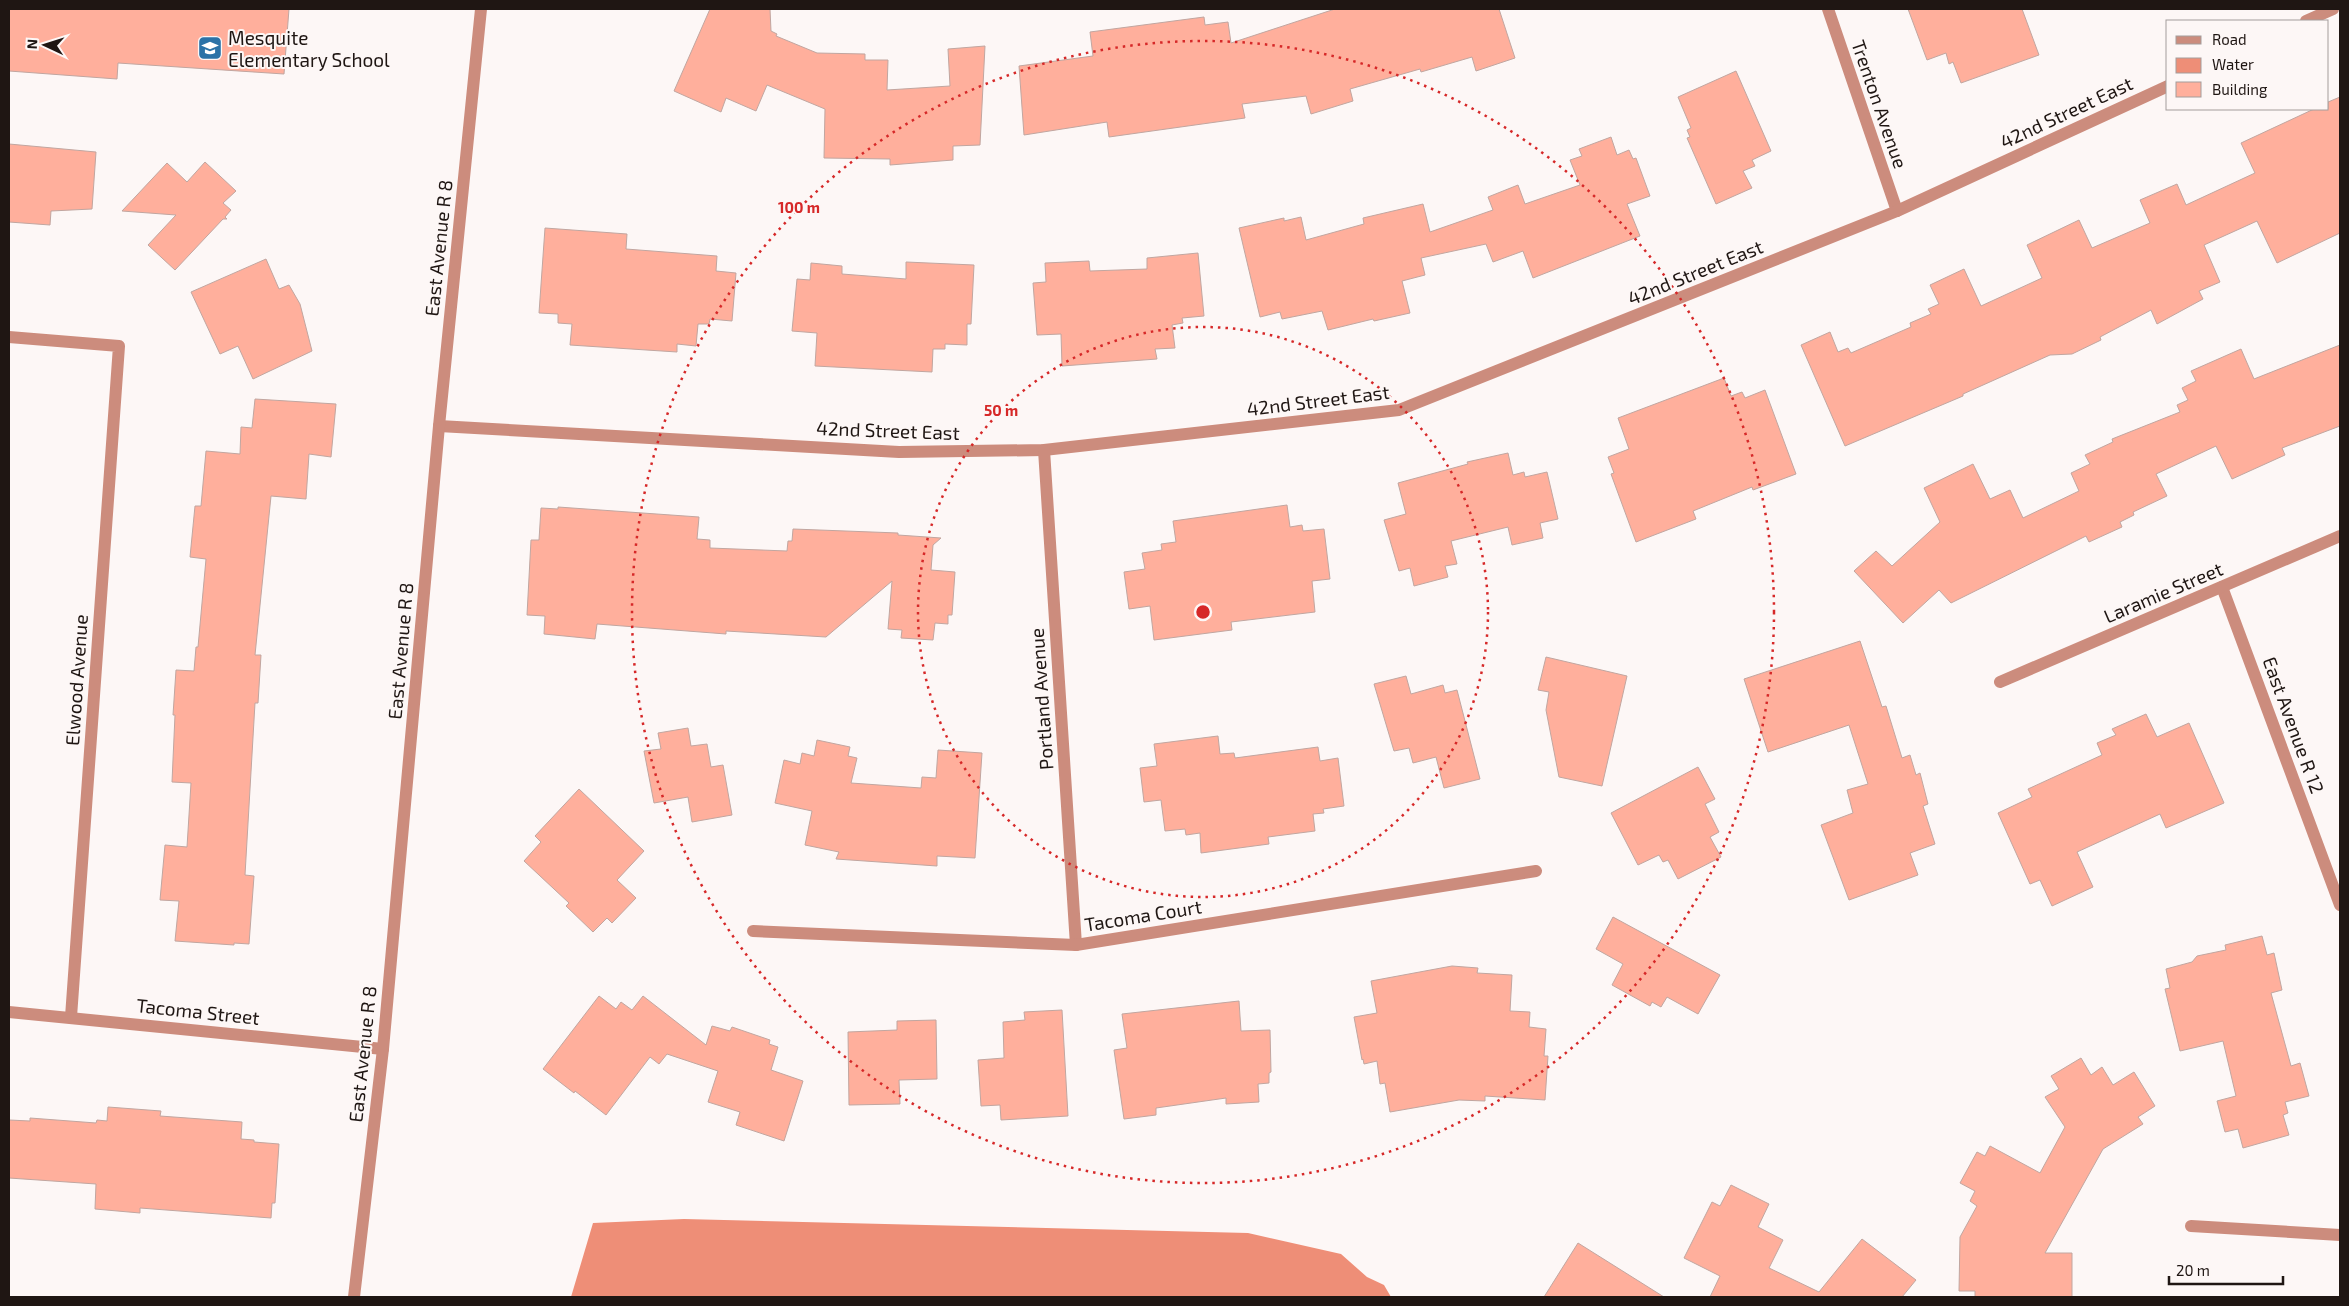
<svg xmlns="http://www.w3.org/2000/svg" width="2349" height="1306" font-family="'Exo 2',sans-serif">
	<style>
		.water { fill: #ee8e77 }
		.building { fill: #ffaf9c; stroke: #c1a6a0 }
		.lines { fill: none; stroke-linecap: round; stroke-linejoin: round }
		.minor { stroke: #cc8c7d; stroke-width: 12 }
		.tertiary { stroke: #cc8c7d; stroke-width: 12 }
		.ring { fill: none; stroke: #d62828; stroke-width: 2.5; stroke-dasharray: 2.5 5 }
		.labels { text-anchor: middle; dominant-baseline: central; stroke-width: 4; stroke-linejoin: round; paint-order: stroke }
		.poi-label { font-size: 19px; fill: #1f1613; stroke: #fdf7f6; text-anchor: start }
		.street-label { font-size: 19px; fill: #1f1613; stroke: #fdf7f6 }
		.centre { fill: #d62828; stroke: #fdf7f6; stroke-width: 2.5 }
		.ring-label { font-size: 15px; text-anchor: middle; font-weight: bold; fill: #d62828; stroke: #fdf7f6; stroke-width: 4; stroke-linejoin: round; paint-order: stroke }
	</style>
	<rect width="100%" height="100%" fill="#fdf7f6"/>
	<path class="water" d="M 684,1219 L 1248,1233 L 1341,1254 L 1367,1277 L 1384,1285 L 1391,1297 L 571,1297 L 593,1223 Z"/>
	<g class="building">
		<path d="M 9,9 L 289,9 L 284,74 L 118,63 L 117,79 L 9,71 Z"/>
		<path d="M 710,9 L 770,9 L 771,31 L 777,34 L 776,36 L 817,53 L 865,54 L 865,60 L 888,60 L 887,90 L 950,86 L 948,49 L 985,46 L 980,145 L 953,146 L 953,160 L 890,165 L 890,159 L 824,158 L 825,109 L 767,85 L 756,111 L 726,98 L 721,112 L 674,91 Z"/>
		<path d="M 1335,9 L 1499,9 L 1515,58 L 1476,71 L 1472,57 L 1421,72 L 1420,69 L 1350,89 L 1353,101 L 1311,114 L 1306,96 L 1242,104 L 1245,118 L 1109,137 L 1107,122 L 1024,135 L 1019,66 L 1093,56 L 1090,32 L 1204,17 L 1205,25 L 1228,22 L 1231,43 Z"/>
		<path d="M 1908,9 L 2022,9 L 2039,55 L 1961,83 L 1953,62 L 1949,64 L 1946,53 L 1927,60 Z"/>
		<path d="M 1736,71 L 1771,151 L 1752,160 L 1755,166 L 1743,171 L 1752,188 L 1716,204 L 1687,138 L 1690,137 L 1687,130 L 1691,128 L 1678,97 Z"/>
		<path d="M 2340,97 L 2340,233 L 2277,263 L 2257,221 L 2204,245 L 2220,282 L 2199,291 L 2203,299 L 2157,324 L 2151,310 L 2100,337 L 2101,340 L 2072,354 L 2050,355 L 1963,394 L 1963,396 L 1845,446 L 1801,345 L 1830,332 L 1838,352 L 1848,348 L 1851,353 L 1911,327 L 1910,323 L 1931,314 L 1928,309 L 1939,304 L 1930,285 L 1964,269 L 1981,306 L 2042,278 L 2027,245 L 2079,220 L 2092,248 L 2150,223 L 2140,200 L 2177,184 L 2186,205 L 2255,173 L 2241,143 L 2314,109 L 2328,109 L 2328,102 Z"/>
		<path d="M 1611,137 L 1617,155 L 1629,150 L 1633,159 L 1636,158 L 1650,196 L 1627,204 L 1640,236 L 1533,278 L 1523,251 L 1493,262 L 1486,244 L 1421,258 L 1425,275 L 1402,281 L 1410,313 L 1374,321 L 1373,319 L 1328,330 L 1322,311 L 1282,319 L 1280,312 L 1260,317 L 1239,228 L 1284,218 L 1284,221 L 1301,217 L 1306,240 L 1364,224 L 1363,218 L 1423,204 L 1430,232 L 1493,210 L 1488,197 L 1518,185 L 1525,204 L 1580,185 L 1570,160 L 1582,156 L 1579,149 Z"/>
		<path d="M 9,144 L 96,152 L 92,209 L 51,211 L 50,225 L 9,222 Z"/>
		<path d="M 205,162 L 236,191 L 223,203 L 231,210 L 225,217 L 227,219 L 223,219 L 175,270 L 148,245 L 176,215 L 122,211 L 167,163 L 187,182 Z"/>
		<path d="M 545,228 L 627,234 L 626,249 L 717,256 L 716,271 L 736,273 L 732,321 L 710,319 L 709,324 L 698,324 L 696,346 L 677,344 L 677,352 L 570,345 L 572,324 L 558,323 L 558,314 L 539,313 Z"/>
		<path d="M 1198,253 L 1204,316 L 1182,318 L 1183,323 L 1172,325 L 1175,348 L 1155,349 L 1157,359 L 1062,366 L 1061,334 L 1037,335 L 1033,283 L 1046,282 L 1045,263 L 1089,261 L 1090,271 L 1147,269 L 1147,258 Z"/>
		<path d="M 266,259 L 279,289 L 289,285 L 300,304 L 312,351 L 253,379 L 238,346 L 220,354 L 191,292 Z"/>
		<path d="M 906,262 L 974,265 L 971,324 L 967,324 L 967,345 L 945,344 L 945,349 L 933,349 L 932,372 L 815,366 L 817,333 L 792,331 L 797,279 L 810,280 L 811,263 L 842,266 L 842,274 L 906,279 Z"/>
		<path d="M 2340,345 L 2340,426 L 2282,448 L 2285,455 L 2232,479 L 2216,446 L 2156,474 L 2167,496 L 2133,512 L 2134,515 L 2120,522 L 2122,527 L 2089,542 L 2086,536 L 1951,603 L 1939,590 L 1903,623 L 1854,571 L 1876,551 L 1892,566 L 1940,522 L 1924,488 L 1973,464 L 1990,499 L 2010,490 L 2023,518 L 2079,491 L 2071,473 L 2090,464 L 2085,455 L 2113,442 L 2112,439 L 2180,412 L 2177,405 L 2188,400 L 2182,388 L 2196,381 L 2191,371 L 2241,349 L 2254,379 Z"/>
		<path d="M 1724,378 L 1731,396 L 1742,392 L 1745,398 L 1765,390 L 1796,474 L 1753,490 L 1752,487 L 1693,511 L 1696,519 L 1636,542 L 1611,474 L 1614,473 L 1608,457 L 1629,449 L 1618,418 Z"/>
		<path d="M 255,399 L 336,404 L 331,457 L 309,454 L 306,499 L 271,496 L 255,655 L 261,655 L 258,703 L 255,703 L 245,875 L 254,876 L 249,944 L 234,943 L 234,945 L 175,941 L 179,901 L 160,900 L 165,845 L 187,847 L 191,783 L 172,782 L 175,715 L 173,715 L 176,670 L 194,671 L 196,647 L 198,647 L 206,559 L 190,557 L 195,506 L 201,506 L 206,451 L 240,454 L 241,427 L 252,428 Z"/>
		<path d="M 1508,453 L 1513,475 L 1524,472 L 1525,477 L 1547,472 L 1558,519 L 1540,523 L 1543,538 L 1512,545 L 1508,527 L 1451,541 L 1457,564 L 1445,566 L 1448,577 L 1414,586 L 1410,568 L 1399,571 L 1384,520 L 1406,514 L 1398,483 L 1468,464 L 1467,462 Z"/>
		<path d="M 1287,505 L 1290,527 L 1302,525 L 1303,531 L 1324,529 L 1330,579 L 1312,581 L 1315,612 L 1231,622 L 1232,630 L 1154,640 L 1150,606 L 1129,609 L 1124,572 L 1145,569 L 1142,553 L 1162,550 L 1161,544 L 1176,542 L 1173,521 Z"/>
		<path d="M 558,507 L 699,517 L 697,539 L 710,540 L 710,548 L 787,551 L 788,541 L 792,541 L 793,529 L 898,533 L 898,535 L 941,538 L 933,545 L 931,570 L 955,572 L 952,615 L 948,615 L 948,624 L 935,623 L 933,640 L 901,638 L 902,630 L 888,629 L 892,581 L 826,637 L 726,631 L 726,634 L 597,624 L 595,639 L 544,634 L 545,616 L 527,615 L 531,540 L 539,540 L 541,508 L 558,509 Z"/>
		<path d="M 1860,641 L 1882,707 L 1886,706 L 1902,758 L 1910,755 L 1916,775 L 1920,773 L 1928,804 L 1923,806 L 1935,844 L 1910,853 L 1918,875 L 1849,900 L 1821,825 L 1853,813 L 1847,790 L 1868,784 L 1849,725 L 1768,752 L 1744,679 Z"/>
		<path d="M 1546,657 L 1627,676 L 1602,786 L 1559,777 L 1546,710 L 1549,692 L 1538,690 Z"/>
		<path d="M 1406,676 L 1411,694 L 1443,685 L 1445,693 L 1457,690 L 1480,779 L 1444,788 L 1436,757 L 1413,763 L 1409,748 L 1394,751 L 1374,684 Z"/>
		<path d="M 2146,714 L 2157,737 L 2189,723 L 2224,803 L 2166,828 L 2160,814 L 2077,852 L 2093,887 L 2052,906 L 2040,880 L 2030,884 L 1998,813 L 2032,797 L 2028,789 L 2102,755 L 2097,743 L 2116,735 L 2112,729 Z"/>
		<path d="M 688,728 L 691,746 L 707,744 L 711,767 L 723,765 L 732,815 L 692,822 L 688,797 L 654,803 L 644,751 L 661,749 L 658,733 Z"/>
		<path d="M 1218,736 L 1220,754 L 1234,753 L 1235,758 L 1318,747 L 1320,761 L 1338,758 L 1344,806 L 1323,809 L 1324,813 L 1313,814 L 1315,831 L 1268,837 L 1269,844 L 1201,853 L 1200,833 L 1186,835 L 1185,829 L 1165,831 L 1161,800 L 1144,802 L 1140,768 L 1157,766 L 1154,744 Z"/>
		<path d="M 817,740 L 850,747 L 848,756 L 857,758 L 851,783 L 921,788 L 922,777 L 936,778 L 938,750 L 982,753 L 975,858 L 937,856 L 937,866 L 836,859 L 839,852 L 805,845 L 812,811 L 775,803 L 784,760 L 800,764 L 802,753 L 814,756 Z"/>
		<path d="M 1698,767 L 1715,799 L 1705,804 L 1719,832 L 1710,837 L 1721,857 L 1678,879 L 1668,860 L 1663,862 L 1659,855 L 1638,865 L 1611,813 Z"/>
		<path d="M 579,789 L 644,851 L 617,880 L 636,898 L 612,923 L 607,918 L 593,932 L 566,906 L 569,903 L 524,861 L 541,842 L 535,836 Z"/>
		<path d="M 1613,917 L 1720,975 L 1698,1014 L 1667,997 L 1661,1007 L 1652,1002 L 1650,1006 L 1612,985 L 1623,964 L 1596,949 Z"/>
		<path d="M 2262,936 L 2267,955 L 2274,953 L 2282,990 L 2271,993 L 2291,1066 L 2300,1063 L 2309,1096 L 2285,1102 L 2288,1113 L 2283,1115 L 2289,1135 L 2243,1148 L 2238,1129 L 2225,1132 L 2217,1101 L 2236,1096 L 2223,1041 L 2180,1051 L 2165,989 L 2170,988 L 2166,969 L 2192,962 L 2197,956 L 2226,950 L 2225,945 Z"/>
		<path d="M 1452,966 L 1478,968 L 1477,973 L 1512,975 L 1510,1011 L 1530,1012 L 1529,1027 L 1546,1029 L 1544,1056 L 1548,1056 L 1545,1100 L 1485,1096 L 1485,1101 L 1459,1100 L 1390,1112 L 1385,1083 L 1380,1084 L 1377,1061 L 1364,1064 L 1363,1059 L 1362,1060 L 1354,1017 L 1377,1013 L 1371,981 Z"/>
		<path d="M 599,996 L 616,1009 L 621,1002 L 632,1010 L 643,996 L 706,1045 L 712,1026 L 730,1031 L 732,1027 L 770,1040 L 769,1044 L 778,1047 L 771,1070 L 803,1081 L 784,1141 L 736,1125 L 740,1112 L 708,1102 L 718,1071 L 667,1054 L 659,1064 L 650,1057 L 606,1115 L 575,1091 L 574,1093 L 543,1069 Z"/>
		<path d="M 1239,1001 L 1241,1031 L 1270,1030 L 1271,1072 L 1269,1073 L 1269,1083 L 1258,1084 L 1259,1102 L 1226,1104 L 1226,1098 L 1156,1108 L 1156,1115 L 1124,1119 L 1114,1050 L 1127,1048 L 1122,1014 Z"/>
		<path d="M 1062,1010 L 1068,1116 L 1001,1120 L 1000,1105 L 981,1106 L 978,1060 L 1004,1058 L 1003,1022 L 1025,1020 L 1024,1012 Z"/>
		<path d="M 936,1020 L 937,1079 L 899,1080 L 900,1104 L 849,1105 L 848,1032 L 897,1030 L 897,1021 Z"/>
		<path d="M 2081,1058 L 2091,1075 L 2102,1067 L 2113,1085 L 2134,1072 L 2155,1106 L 2138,1117 L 2143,1124 L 2103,1149 L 2045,1253 L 2072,1253 L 2072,1297 L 1975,1297 L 1975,1291 L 1959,1291 L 1960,1237 L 1977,1206 L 1970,1201 L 1975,1191 L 1960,1183 L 1977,1152 L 1985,1156 L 1990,1146 L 2040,1173 L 2065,1127 L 2045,1097 L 2059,1089 L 2051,1076 Z"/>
		<path d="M 108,1107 L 161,1111 L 160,1116 L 242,1122 L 241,1139 L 254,1140 L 254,1142 L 279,1144 L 275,1203 L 272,1203 L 271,1218 L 140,1208 L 140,1213 L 95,1209 L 96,1184 L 9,1178 L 9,1120 L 30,1121 L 30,1118 L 96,1123 L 97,1120 L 107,1121 Z"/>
		<path d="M 1731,1185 L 1769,1204 L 1758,1227 L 1783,1240 L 1769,1268 L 1819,1292 L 1862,1239 L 1916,1280 L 1902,1297 L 1710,1297 L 1720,1276 L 1684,1258 L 1712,1202 L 1720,1206 Z"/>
		<path d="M 1578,1243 L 1664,1297 L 1544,1297 Z"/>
	</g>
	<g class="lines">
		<g class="minor">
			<path d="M 1828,9 L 1897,211"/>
			<path d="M 2306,21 L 2333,9"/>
			<path d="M 9,337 L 119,346 L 71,1017"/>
			<path d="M 439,426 L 899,452 L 1044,450 L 1399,410 L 1897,211 L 2168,86"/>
			<path d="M 1044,450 L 1076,945"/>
			<path d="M 2222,587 L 2340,905"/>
			<path d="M 2000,682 L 2340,536"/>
			<path d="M 753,931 L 1076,945 L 1536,871"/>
			<path d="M 9,1012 L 383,1049"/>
			<path d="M 2191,1226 L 2340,1235"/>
		</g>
		<path class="tertiary" d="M 354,1297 L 383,1049 L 439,426 L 481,9"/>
	</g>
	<g class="ring">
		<circle cx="1203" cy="612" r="285"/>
		<circle cx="1203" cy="612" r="571"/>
	</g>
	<defs>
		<symbol id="school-square" viewBox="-11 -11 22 22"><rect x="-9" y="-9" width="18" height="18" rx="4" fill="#2b72a7" stroke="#fdf7f6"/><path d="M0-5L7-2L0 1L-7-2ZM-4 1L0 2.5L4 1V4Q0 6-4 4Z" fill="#fff"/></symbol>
	</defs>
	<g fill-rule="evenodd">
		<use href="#school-square" x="196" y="34" width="28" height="28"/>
	</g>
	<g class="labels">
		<g class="poi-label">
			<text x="228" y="37">Mesquite<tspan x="228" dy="22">Elementary School</tspan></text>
		</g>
		<g class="street-label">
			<text transform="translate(1880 104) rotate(71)">Trenton Avenue</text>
			<text transform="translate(2066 112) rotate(-25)">42nd Street East</text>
			<text transform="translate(438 248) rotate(-84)">East Avenue R 8</text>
			<text transform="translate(1695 272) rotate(-22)">42nd Street East</text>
			<text transform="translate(1318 400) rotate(-7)">42nd Street East</text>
			<text transform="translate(888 430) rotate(2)">42nd Street East</text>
			<text transform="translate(2163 592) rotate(-23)">Laramie Street</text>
			<text transform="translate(400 651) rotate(-85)">East Avenue R 8</text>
			<text transform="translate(76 680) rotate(-86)">Elwood Avenue</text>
			<text transform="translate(1041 699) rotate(-94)">Portland Avenue</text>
			<text transform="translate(2294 725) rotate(70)">East Avenue R 12</text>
			<text transform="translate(1143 915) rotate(-9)">Tacoma Court</text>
			<text transform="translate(198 1011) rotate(6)">Tacoma Street</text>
			<text transform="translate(362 1054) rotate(-84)">East Avenue R 8</text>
		</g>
	</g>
	<circle cx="1203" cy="612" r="8" class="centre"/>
	<g class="ring-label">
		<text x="799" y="213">100 m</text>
		<text x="1001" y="416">50 m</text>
	</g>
	<rect width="2349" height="1306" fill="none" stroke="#1f1613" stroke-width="20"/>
	<rect x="2166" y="20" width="162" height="90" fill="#fdf7f6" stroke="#a49d9b"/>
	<rect x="2176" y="36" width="25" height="8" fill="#cc8c7d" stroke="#a49d9b"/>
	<text x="2212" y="45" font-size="15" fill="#1f1613">Road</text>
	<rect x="2176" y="58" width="25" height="15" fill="#ee8e77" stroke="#a49d9b"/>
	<text x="2212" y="70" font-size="15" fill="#1f1613">Water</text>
	<rect x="2176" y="82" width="25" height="15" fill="#ffaf9c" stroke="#a49d9b"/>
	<text x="2212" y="95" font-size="15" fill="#1f1613">Building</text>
	<g transform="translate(45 45) rotate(274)" stroke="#fdf7f6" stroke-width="4" paint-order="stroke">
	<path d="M0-4L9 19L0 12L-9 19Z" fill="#1f1613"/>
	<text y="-8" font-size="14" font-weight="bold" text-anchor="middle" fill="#1f1613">N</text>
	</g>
	<path d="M2169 1276v8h114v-8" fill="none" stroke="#1f1613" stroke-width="2.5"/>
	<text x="2176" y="1276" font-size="15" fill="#1f1613" stroke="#fdf7f6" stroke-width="4" paint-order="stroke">20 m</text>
</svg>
